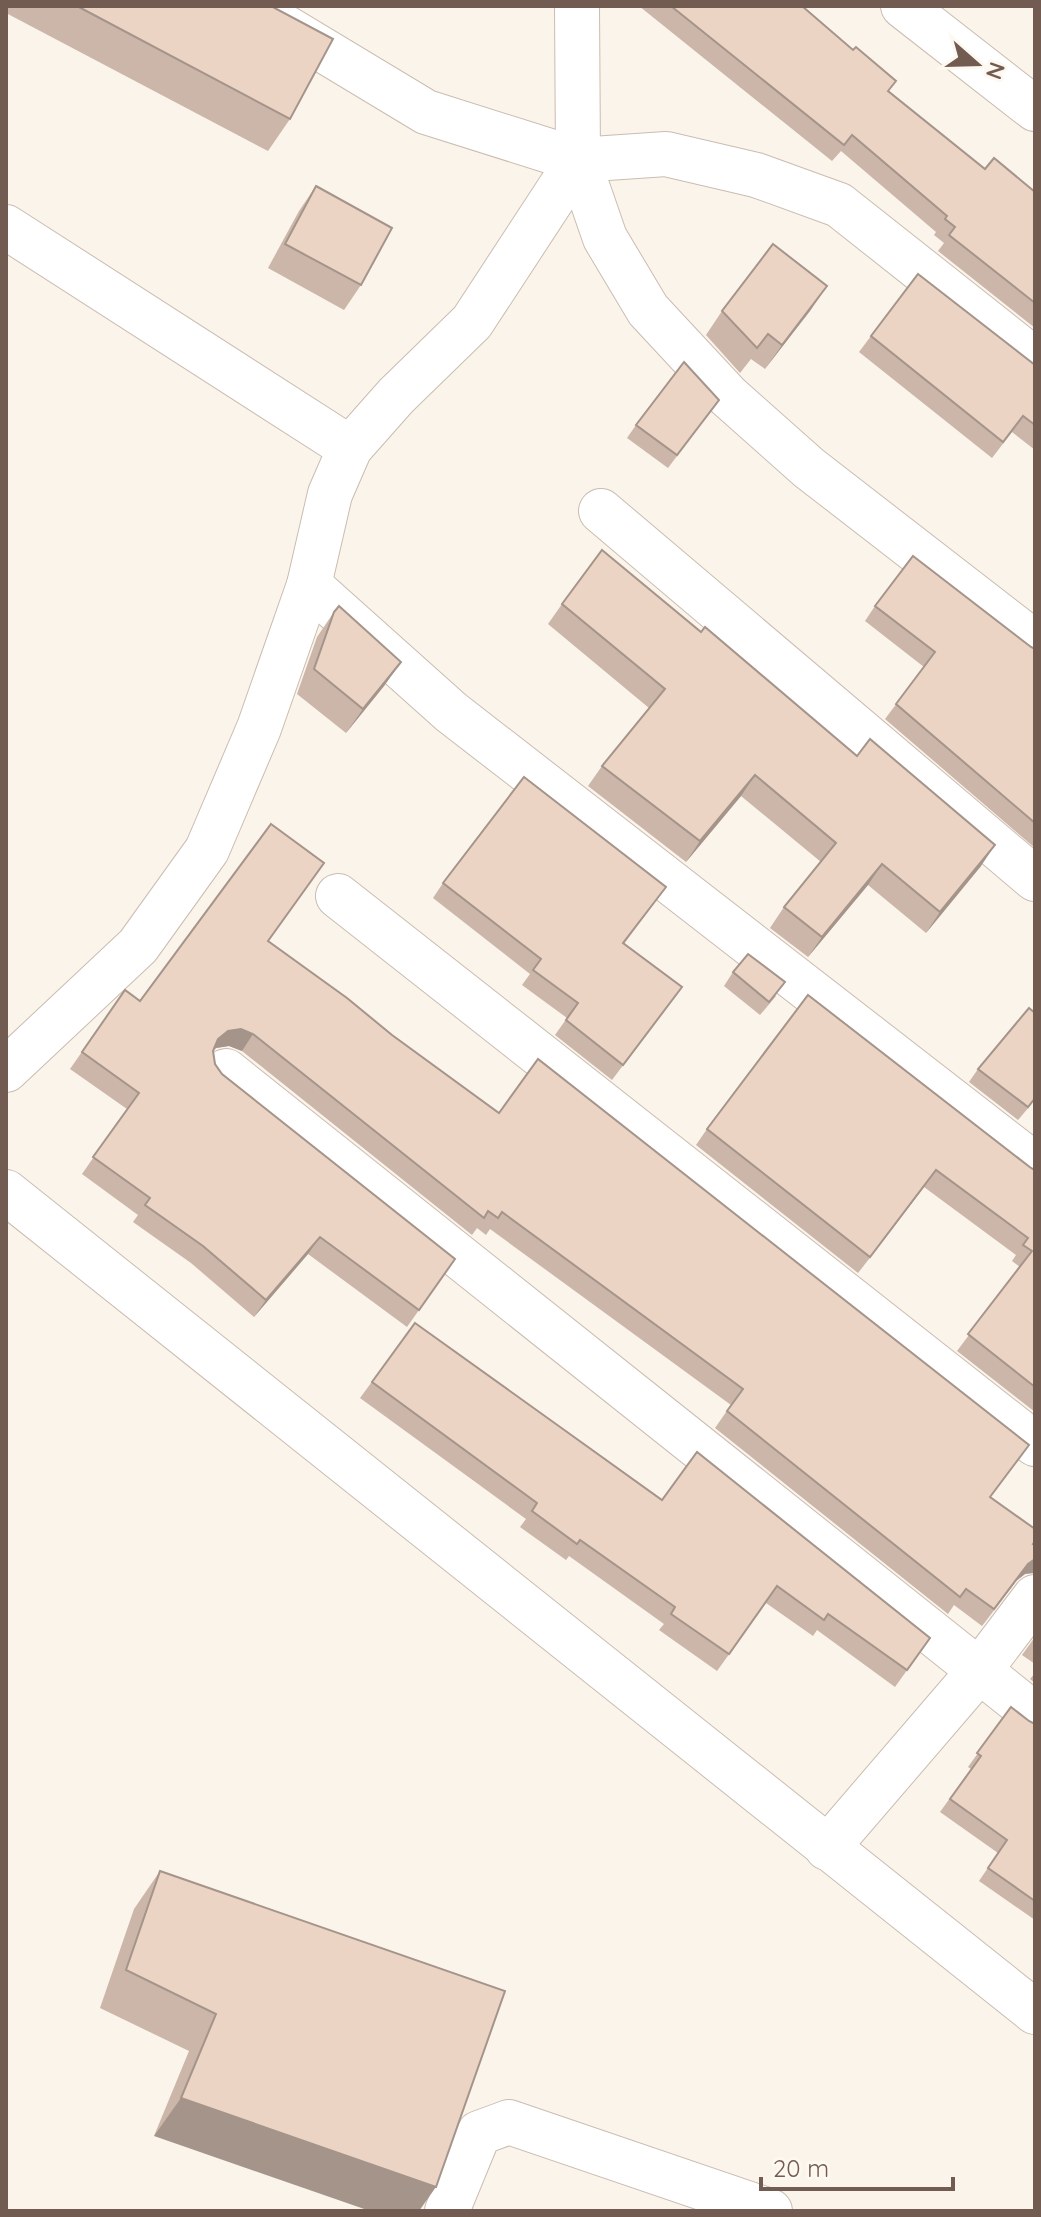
<svg xmlns="http://www.w3.org/2000/svg" width="1041" height="2217" font-family="Quicksand,sans-serif">
	<style>
		.lines { fill: none; stroke-linecap: round; stroke-linejoin: round }
		.minor-casing { stroke: #cbbcb1; stroke-width: 46 }
		.minor { stroke: #fff; stroke-width: 44 }
		.wall { fill: #cbb6a9 }
		.shaded-wall { fill: #a5948a }
		.building { fill: #ecd4c5; stroke: #a5948a; stroke-width: 2 }
	</style>
	<rect width="100%" height="100%" fill="#faf4ea"/>
	<g class="lines">
		<defs>
			<g id="minor">
				<path d="M 250,6 L 426,112 L 578,160 L 605,238 L 648,310 L 728,396 L 809,468 L 1035,643"/>
				<path d="M 903,6 L 1035,109"/>
				<path d="M 578,160 L 666,154 L 756,175 L 839,205 L 1035,360"/>
				<path d="M 6,227 L 350,448"/>
				<path d="M 601,511 L 1035,879"/>
				<path d="M 309,585 L 451,712 L 1035,1165"/>
				<path d="M 338,896 L 1035,1444"/>
				<path d="M 6,1070 L 138,946 L 207,850 L 259,728 L 309,585 L 330,494 L 350,448 L 396,396 L 472,322 L 578,160 L 577,6"/>
				<path d="M 226,1071 L 1035,1715"/>
				<path d="M 6,1192 L 1035,2012"/>
				<path d="M 827,1848 L 979,1671 L 1035,1597"/>
				<path d="M 447,2211 L 479,2133 L 509,2122 L 770,2211"/>
			</g>
		</defs>
		<use href="#minor" class="minor-casing"/>
		<use href="#minor" class="minor"/>
	</g>
	<g class="wall">
		<path d="M 6,6 L 271,6 L 290,119 L 268,151 L 6,13 Z"/>
		<path d="M 639,6 L 802,6 L 889,92 L 985,169 L 1035,192 L 1035,328 L 938,251 L 944,243 L 934,235 L 936,232 L 841,151 L 832,161 Z"/>
		<path d="M 316,186 L 361,285 L 344,310 L 268,268 L 299,211 Z"/>
		<path d="M 827,286 L 765,369 L 751,359 L 740,373 L 706,335 L 722,311 Z"/>
		<path d="M 871,336 L 1035,365 L 1035,450 L 1012,432 L 992,458 L 859,352 Z"/>
		<path d="M 719,400 L 668,468 L 627,438 L 636,425 Z"/>
		<path d="M 562,604 L 981,866 L 926,933 L 868,885 L 808,957 L 770,928 L 784,907 L 821,862 L 741,796 L 686,862 L 588,786 L 602,766 L 649,708 L 548,624 Z"/>
		<path d="M 875,606 L 1035,649 L 1035,848 L 885,719 L 924,667 L 865,621 Z"/>
		<path d="M 334,612 L 401,662 L 384,686 L 346,733 L 297,694 L 317,637 Z"/>
		<path d="M 443,883 L 655,902 L 624,944 L 671,1002 L 612,1080 L 555,1035 L 567,1018 L 522,985 L 530,974 L 433,898 Z"/>
		<path d="M 268,941 L 392,1035 L 991,1497 L 1033,1544 L 1025,1574 L 1016,1581 L 982,1626 L 954,1605 L 948,1614 L 715,1428 L 731,1405 L 490,1229 L 486,1235 L 477,1228 L 472,1235 L 242,1051 L 229,1046 L 216,1048 L 213,1051 L 215,1064 L 222,1074 L 455,1259 L 407,1327 L 308,1254 L 254,1317 L 191,1263 L 133,1222 L 138,1215 L 82,1174 L 127,1109 L 70,1069 L 125,990 L 140,1001 Z"/>
		<path d="M 733,972 L 776,996 L 760,1015 L 724,986 Z"/>
		<path d="M 978,1069 L 1035,1100 L 1018,1120 L 969,1082 Z"/>
		<path d="M 707,1129 L 1035,1170 L 1035,1412 L 957,1351 L 1020,1267 L 1012,1261 L 1016,1255 L 924,1187 L 858,1273 L 696,1145 Z"/>
		<path d="M 415,1323 L 662,1500 L 930,1638 L 895,1687 L 817,1630 L 813,1636 L 766,1603 L 717,1671 L 659,1630 L 664,1624 L 569,1556 L 566,1560 L 520,1527 L 526,1519 L 360,1398 Z"/>
		<path d="M 1035,1637 L 1035,1664 L 1022,1655 Z"/>
		<path d="M 1035,1673 L 1035,1683 L 1030,1679 Z"/>
		<path d="M 1011,1707 L 1029,1721 L 1035,1724 L 1035,1920 L 979,1881 L 998,1853 L 940,1812 L 971,1769 L 968,1767 Z"/>
		<path d="M 160,1871 L 505,1991 L 154,2136 L 189,2051 L 100,2008 L 134,1909 Z"/>
	</g>
	<g class="shaded-wall">
		<path d="M 827,286 L 810,311 L 765,369 L 782,345 Z"/>
		<path d="M 401,662 L 384,686 L 346,733 L 363,709 Z"/>
		<path d="M 755,775 L 741,796 L 686,862 L 700,841 Z"/>
		<path d="M 995,845 L 981,866 L 926,933 L 940,912 Z"/>
		<path d="M 882,864 L 868,885 L 808,957 L 822,937 Z"/>
		<path d="M 241,1029 L 253,1034 L 242,1051 L 229,1046 L 216,1048 L 206,1056 L 218,1039 L 228,1031 Z"/>
		<path d="M 936,1170 L 924,1187 L 858,1273 L 870,1257 Z"/>
		<path d="M 320,1237 L 308,1254 L 254,1317 L 266,1300 Z"/>
		<path d="M 1035,1559 L 1035,1573 L 1025,1574 L 1016,1581 L 982,1626 L 1028,1564 Z"/>
		<path d="M 181,2098 L 436,2187 L 419,2211 L 370,2211 L 154,2136 Z"/>
	</g>
	<g class="building">
		<path d="M 77,6 L 271,6 L 333,39 L 290,119 Z"/>
		<path d="M 671,6 L 802,6 L 853,50 L 856,47 L 896,81 L 888,91 L 985,169 L 994,158 L 1035,192 L 1035,303 L 949,235 L 955,227 L 945,219 L 947,216 L 852,135 L 844,145 Z"/>
		<path d="M 316,186 L 392,228 L 361,285 L 285,244 Z"/>
		<path d="M 773,244 L 827,286 L 782,345 L 768,334 L 757,348 L 722,311 Z"/>
		<path d="M 918,274 L 1035,365 L 1035,425 L 1023,416 L 1003,442 L 871,336 Z"/>
		<path d="M 684,362 L 719,400 L 677,455 L 636,425 Z"/>
		<path d="M 602,550 L 701,632 L 705,627 L 857,756 L 870,739 L 995,845 L 940,912 L 882,864 L 822,937 L 784,907 L 836,843 L 755,775 L 700,841 L 602,766 L 665,689 L 562,604 Z"/>
		<path d="M 913,556 L 1031,647 L 1035,649 L 1035,823 L 896,704 L 935,652 L 875,606 Z"/>
		<path d="M 339,606 L 401,662 L 363,709 L 314,669 L 334,612 Z"/>
		<path d="M 524,777 L 666,887 L 623,943 L 682,987 L 623,1065 L 566,1020 L 578,1003 L 533,970 L 541,959 L 443,883 Z"/>
		<path d="M 271,824 L 324,863 L 268,941 L 347,998 L 392,1035 L 499,1113 L 538,1059 L 1029,1445 L 990,1497 L 1035,1529 L 1035,1541 L 1033,1544 L 1035,1545 L 1035,1559 L 1028,1564 L 994,1609 L 966,1589 L 960,1597 L 727,1411 L 743,1389 L 502,1212 L 498,1218 L 488,1211 L 484,1218 L 253,1034 L 241,1029 L 228,1031 L 218,1039 L 213,1051 L 215,1064 L 222,1074 L 455,1259 L 419,1310 L 320,1237 L 266,1300 L 203,1246 L 145,1205 L 150,1198 L 93,1157 L 139,1093 L 82,1052 L 125,990 L 140,1001 Z"/>
		<path d="M 748,954 L 785,982 L 769,1002 L 733,972 Z"/>
		<path d="M 808,995 L 1031,1168 L 1035,1170 L 1035,1387 L 968,1334 L 1032,1251 L 1023,1245 L 1028,1238 L 936,1170 L 870,1257 L 707,1129 Z"/>
		<path d="M 1029,1008 L 1035,1013 L 1035,1098 L 1028,1107 L 978,1069 Z"/>
		<path d="M 415,1323 L 662,1500 L 697,1452 L 930,1638 L 907,1670 L 828,1614 L 824,1620 L 777,1586 L 729,1654 L 671,1614 L 675,1607 L 580,1540 L 577,1544 L 532,1511 L 537,1503 L 372,1382 Z"/>
		<path d="M 1011,1707 L 1029,1721 L 1035,1724 L 1035,1901 L 988,1868 L 1007,1840 L 950,1799 L 981,1756 L 977,1753 Z"/>
		<path d="M 160,1871 L 505,1991 L 436,2187 L 181,2098 L 216,2014 L 126,1970 Z"/>
	</g>
	<rect width="1041" height="2217" fill="none" stroke="#725c51" stroke-width="16"/>
	<g transform="translate(977 64) rotate(110)" stroke="#fdf8f0" stroke-width="6" paint-order="stroke">
	<path d="M0-6L14 30L0 20L-14 30Z" fill="#725c51"/>
	<text y="-12" font-size="22" font-weight="bold" text-anchor="middle" fill="#725c51">N</text>
	</g>
	<path d="M761 2177v12h192v-12" fill="none" stroke="#725c51" stroke-width="4"/>
	<text x="773" y="2177" font-size="24" fill="#725c51" stroke="#fdf8f0" stroke-width="6" paint-order="stroke">20 m</text>
</svg>
